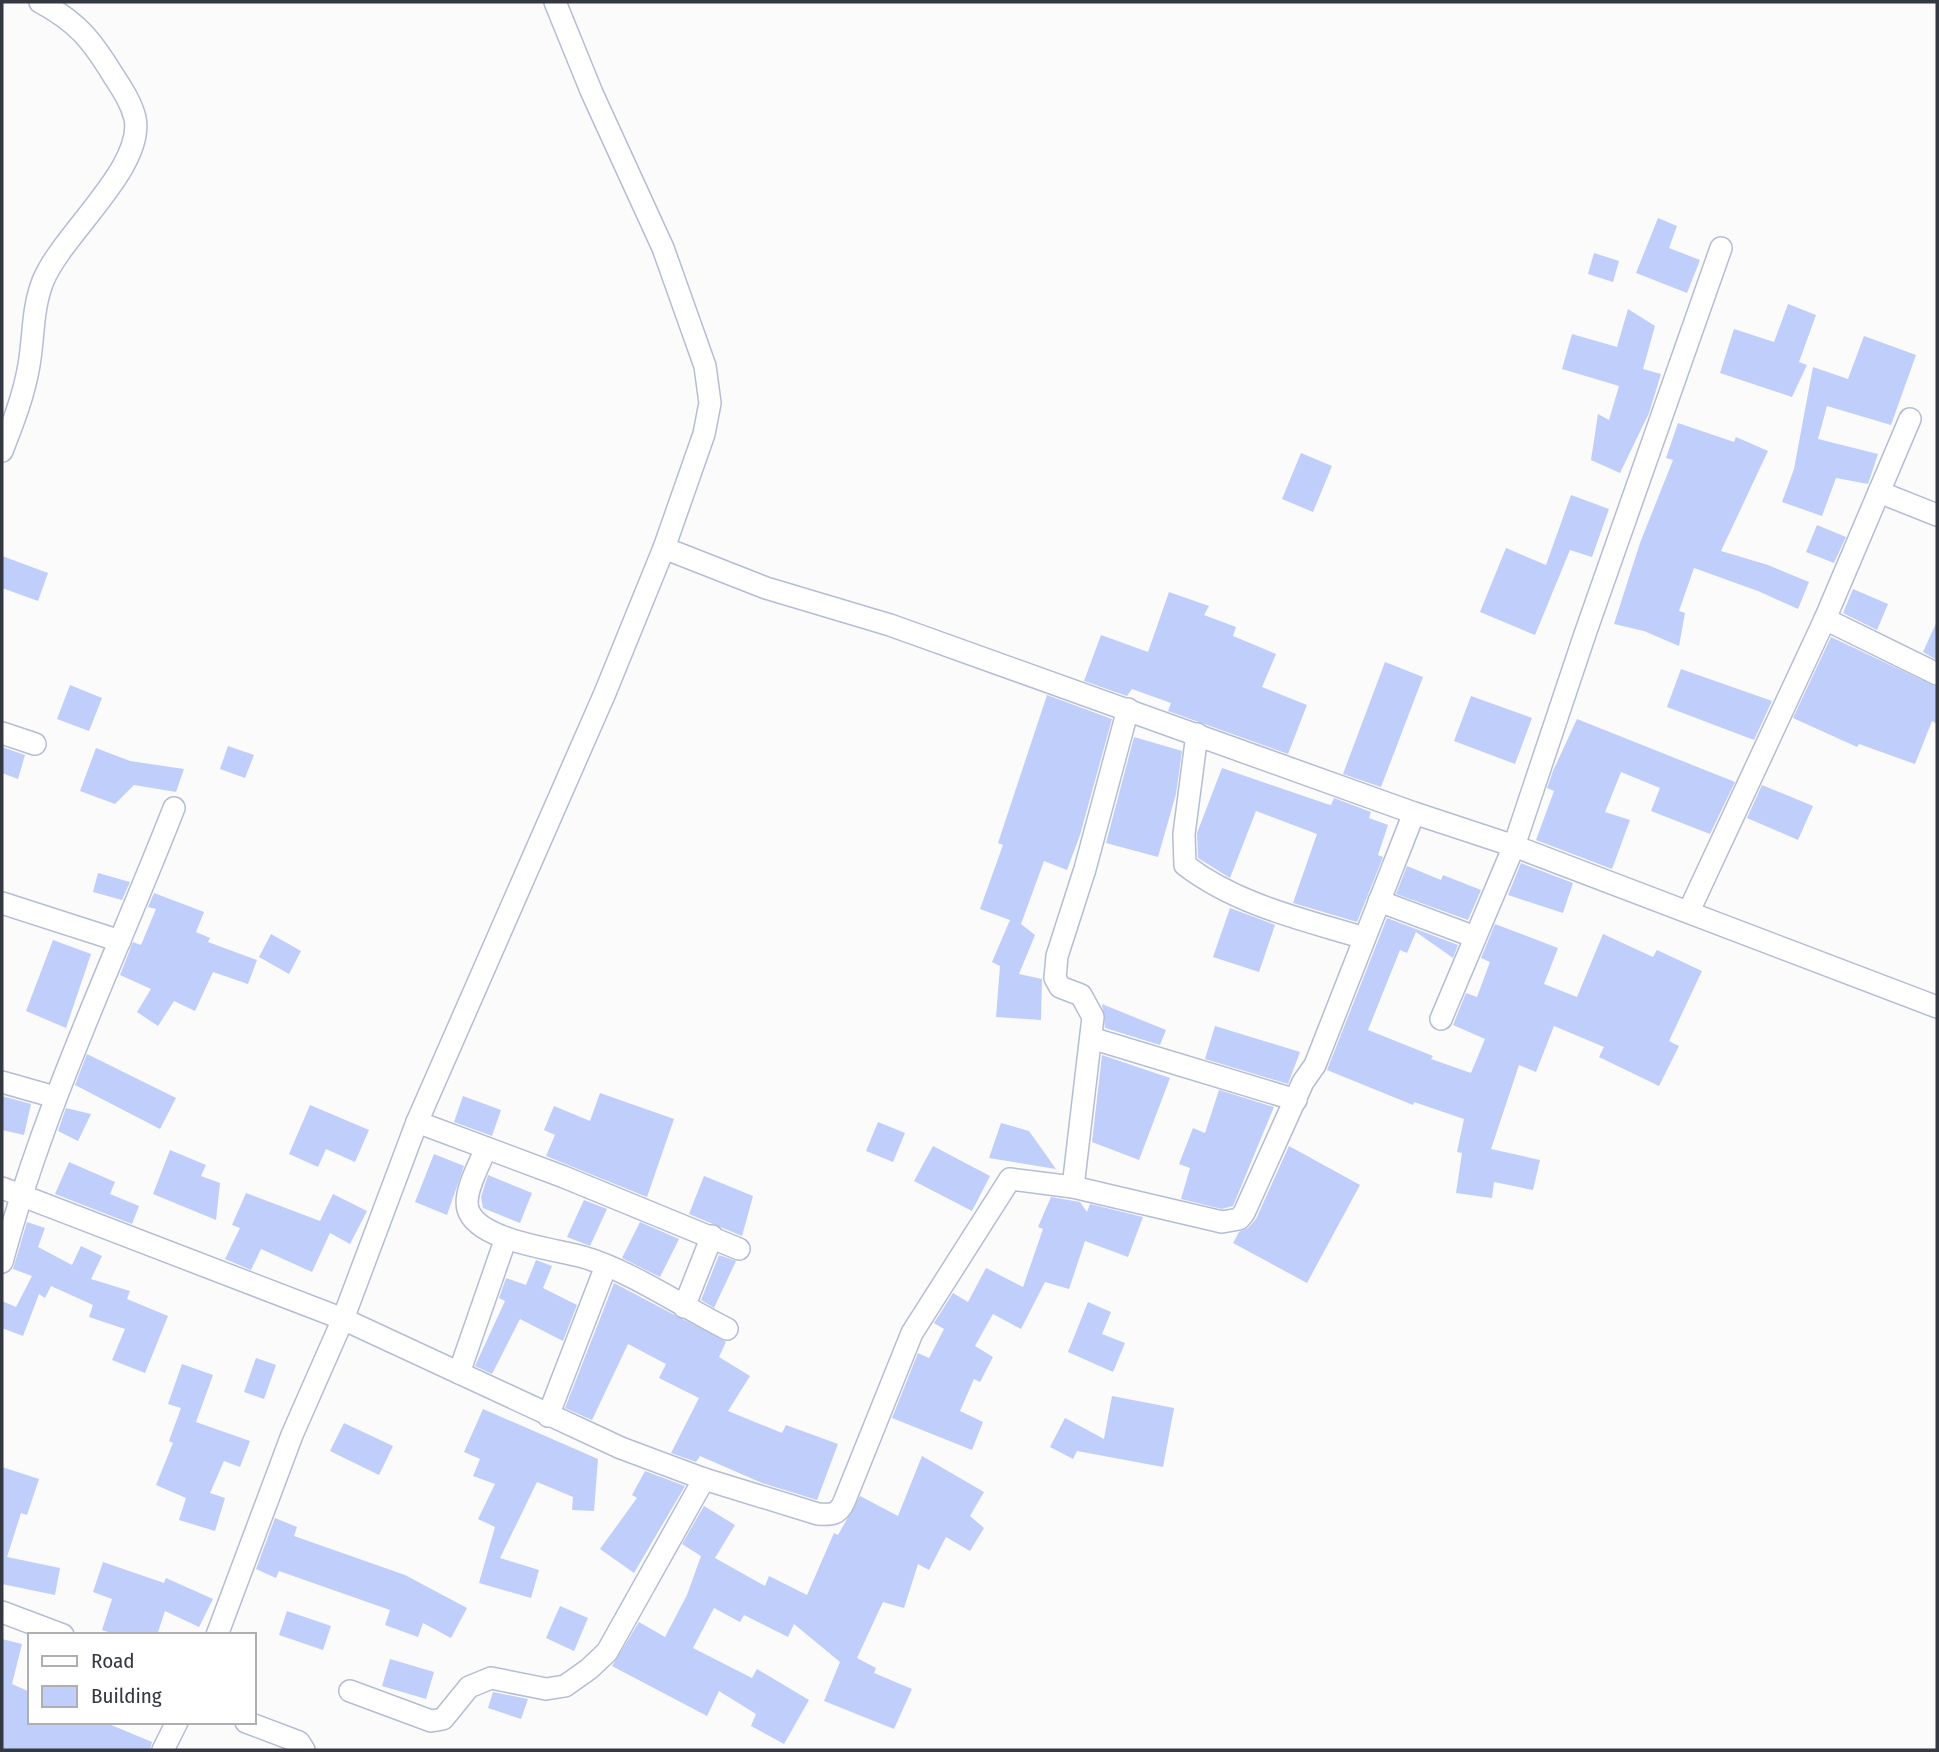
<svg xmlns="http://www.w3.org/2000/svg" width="1939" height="1752" font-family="'Fira Sans Condensed',sans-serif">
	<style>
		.building { fill: #bfcefa }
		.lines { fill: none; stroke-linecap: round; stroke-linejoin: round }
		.minor-casing { stroke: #b5bdd4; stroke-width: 24 }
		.minor { stroke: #fff; stroke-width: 21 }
	</style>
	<rect width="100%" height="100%" fill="#fbfbfb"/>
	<g class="building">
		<path d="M 1658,218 L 1677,226 L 1669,248 L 1700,260 L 1687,293 L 1636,273 Z"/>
		<path d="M 1594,253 L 1619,261 L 1613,282 L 1588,274 Z"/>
		<path d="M 1788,304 L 1816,315 L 1799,362 L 1807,365 L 1792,397 L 1720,373 L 1734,329 L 1774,342 Z"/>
		<path d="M 1628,309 L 1655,326 L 1643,369 L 1661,374 L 1649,413 L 1620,473 L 1591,460 L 1598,414 L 1609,420 L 1619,386 L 1562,369 L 1572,334 L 1617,347 Z"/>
		<path d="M 1864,336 L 1916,355 L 1891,425 L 1827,406 L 1818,439 L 1878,454 L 1868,484 L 1836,478 L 1822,516 L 1782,502 L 1794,469 L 1813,367 L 1848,379 Z"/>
		<path d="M 1678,423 L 1734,442 L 1736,437 L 1768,451 L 1721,551 L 1768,565 L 1809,582 L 1798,609 L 1758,591 L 1694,568 L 1679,611 L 1685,613 L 1679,646 L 1644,631 L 1614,624 L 1640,543 L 1673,460 L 1666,458 Z"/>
		<path d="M 1301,453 L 1332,466 L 1313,512 L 1282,499 Z"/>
		<path d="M 1571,495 L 1609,509 L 1592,557 L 1570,550 L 1535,635 L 1480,612 L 1506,548 L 1546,565 Z"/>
		<path d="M 1817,525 L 1846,537 L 1834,563 L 1806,552 Z"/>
		<path d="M 2,556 L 48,573 L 38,601 L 2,588 Z"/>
		<path d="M 1853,589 L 1888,604 L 1877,630 L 1843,613 Z"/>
		<path d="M 1169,592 L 1209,606 L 1204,615 L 1236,627 L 1233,636 L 1276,654 L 1262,687 L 1307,705 L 1288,754 L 1168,711 L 1171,703 L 1132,689 L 1127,696 L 1084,681 L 1101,635 L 1148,652 Z"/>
		<path d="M 1937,621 L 1937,660 L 1923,652 Z"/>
		<path d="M 1831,637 L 1937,687 L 1937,724 L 1932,721 L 1915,764 L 1859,744 L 1857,747 L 1793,718 Z"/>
		<path d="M 1385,662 L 1423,677 L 1381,787 L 1343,774 Z"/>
		<path d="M 1681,669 L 1772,701 L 1754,740 L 1667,707 Z"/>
		<path d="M 70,685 L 102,698 L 89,731 L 57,719 Z"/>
		<path d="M 1047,695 L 1112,719 L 1080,835 L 1067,870 L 1044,861 L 1021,924 L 1035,935 L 1019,974 L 1042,979 L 1041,1020 L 996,1017 L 1000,966 L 992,962 L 1010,920 L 980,909 L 1003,845 L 998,843 Z"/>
		<path d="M 1471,696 L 1532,718 L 1515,764 L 1454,741 Z"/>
		<path d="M 1577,719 L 1735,782 L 1710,834 L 1651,811 L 1660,788 L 1621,772 L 1605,812 L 1630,820 L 1612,869 L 1536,840 L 1554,791 L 1547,788 L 1553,771 Z"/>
		<path d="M 1134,737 L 1182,751 L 1176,794 L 1158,857 L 1106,843 Z"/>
		<path d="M 228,746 L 254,755 L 245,778 L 220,769 Z"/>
		<path d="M 2,747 L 25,755 L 18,779 L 2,773 Z"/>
		<path d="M 96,748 L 130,761 L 184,769 L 176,792 L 134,785 L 115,804 L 80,791 Z"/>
		<path d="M 1222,768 L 1327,804 L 1331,805 L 1334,798 L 1371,812 L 1369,818 L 1388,825 L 1378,855 L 1383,857 L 1357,922 L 1293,903 L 1317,834 L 1256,811 L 1230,878 L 1198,858 L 1197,833 Z"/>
		<path d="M 1762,785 L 1813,806 L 1798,840 L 1747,818 Z"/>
		<path d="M 1521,863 L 1573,883 L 1563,913 L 1508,895 Z"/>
		<path d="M 1407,866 L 1441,880 L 1443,875 L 1481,890 L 1468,920 L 1396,894 Z"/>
		<path d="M 98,873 L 130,882 L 122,900 L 93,892 Z"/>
		<path d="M 154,893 L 204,912 L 196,932 L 210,938 L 208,942 L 257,960 L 248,984 L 213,972 L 195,1011 L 174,1001 L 158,1026 L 137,1012 L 151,989 L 120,975 L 133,942 L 141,945 L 156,909 L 148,907 Z"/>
		<path d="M 1230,908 L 1275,925 L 1259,972 L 1213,957 Z"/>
		<path d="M 1387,918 L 1458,945 L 1453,958 L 1416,932 L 1407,953 L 1400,950 L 1368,1030 L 1433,1056 L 1431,1059 L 1471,1073 L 1485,1039 L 1453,1025 L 1466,993 L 1477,997 L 1490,962 L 1481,958 L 1495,924 L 1558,948 L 1544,984 L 1577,997 L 1603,934 L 1653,957 L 1657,950 L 1702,971 L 1669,1041 L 1679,1046 L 1659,1086 L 1599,1057 L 1604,1047 L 1554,1026 L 1536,1072 L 1519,1065 L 1491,1149 L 1540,1160 L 1533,1190 L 1494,1182 L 1492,1198 L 1456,1193 L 1462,1153 L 1457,1152 L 1464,1119 L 1414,1102 L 1413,1105 L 1327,1070 Z"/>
		<path d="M 271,934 L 301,951 L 289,974 L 259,957 Z"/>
		<path d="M 53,940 L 91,954 L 66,1028 L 26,1011 Z"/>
		<path d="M 1102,1004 L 1166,1030 L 1160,1045 L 1105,1028 Z"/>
		<path d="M 1215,1026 L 1300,1052 L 1288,1084 L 1205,1059 Z"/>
		<path d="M 87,1054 L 176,1098 L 160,1129 L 75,1085 Z"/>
		<path d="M 1102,1055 L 1170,1078 L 1139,1160 L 1092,1142 Z"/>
		<path d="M 1219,1090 L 1274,1107 L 1233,1206 L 1222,1209 L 1181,1199 L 1190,1168 L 1179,1164 L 1193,1128 L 1205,1133 Z"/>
		<path d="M 600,1093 L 674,1119 L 647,1197 L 546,1156 L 555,1135 L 544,1130 L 554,1106 L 590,1121 Z"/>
		<path d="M 2,1096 L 31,1104 L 24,1135 L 2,1130 Z"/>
		<path d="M 463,1096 L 501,1110 L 492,1136 L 454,1122 Z"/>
		<path d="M 310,1105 L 369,1130 L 355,1162 L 326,1149 L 318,1167 L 289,1154 Z"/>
		<path d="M 66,1108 L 91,1114 L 78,1141 L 58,1131 Z"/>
		<path d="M 878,1122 L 905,1133 L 893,1162 L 866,1151 Z"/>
		<path d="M 1001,1123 L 1029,1131 L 1056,1169 L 989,1158 Z"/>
		<path d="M 933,1146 L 990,1176 L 972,1211 L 914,1181 Z"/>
		<path d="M 1289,1146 L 1360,1185 L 1307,1283 L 1233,1243 L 1239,1232 L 1248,1228 L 1256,1219 Z"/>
		<path d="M 170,1150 L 206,1165 L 201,1176 L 220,1183 L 216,1220 L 153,1194 Z"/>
		<path d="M 434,1154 L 464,1166 L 447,1215 L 415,1202 Z"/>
		<path d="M 69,1162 L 115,1182 L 110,1194 L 139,1206 L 132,1224 L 55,1194 Z"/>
		<path d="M 488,1175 L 532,1193 L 520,1223 L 483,1208 L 481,1197 Z"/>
		<path d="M 704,1176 L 753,1196 L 742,1236 L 689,1214 Z"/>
		<path d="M 246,1193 L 320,1221 L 333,1194 L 367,1211 L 350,1244 L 330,1233 L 312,1272 L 261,1249 L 251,1270 L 225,1259 L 240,1228 L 232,1225 Z"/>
		<path d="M 1051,1197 L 1080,1202 L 1087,1212 L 1090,1204 L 1143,1217 L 1128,1257 L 1085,1241 L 1069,1289 L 1045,1282 L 1021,1329 L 993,1314 L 975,1346 L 993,1357 L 980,1382 L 974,1379 L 960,1411 L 983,1422 L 972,1450 L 892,1418 L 918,1353 L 929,1358 L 944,1329 L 934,1323 L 953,1293 L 968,1302 L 986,1268 L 1023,1287 L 1043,1229 L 1038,1227 Z"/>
		<path d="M 584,1200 L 607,1209 L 590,1246 L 567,1237 Z"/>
		<path d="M 27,1222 L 45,1228 L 38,1247 L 72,1265 L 81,1246 L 102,1256 L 91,1279 L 130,1291 L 127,1299 L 168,1316 L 145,1373 L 112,1360 L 125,1329 L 89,1317 L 93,1305 L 51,1286 L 45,1298 L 39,1294 L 23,1336 L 2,1328 L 2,1301 L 16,1307 L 32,1276 L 13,1269 Z"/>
		<path d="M 640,1222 L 679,1239 L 660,1277 L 622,1258 Z"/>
		<path d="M 719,1255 L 736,1261 L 714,1308 L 701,1300 Z"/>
		<path d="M 536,1260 L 552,1266 L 543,1288 L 577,1305 L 563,1341 L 520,1319 L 492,1374 L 475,1366 L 505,1301 L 499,1298 L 506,1278 L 526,1285 Z"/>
		<path d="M 614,1283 L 726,1342 L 719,1357 L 750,1376 L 728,1411 L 782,1433 L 786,1425 L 838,1444 L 817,1500 L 762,1483 L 700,1456 L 696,1462 L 671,1453 L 699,1398 L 659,1378 L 666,1364 L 628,1344 L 592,1420 L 565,1408 Z"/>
		<path d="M 1088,1302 L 1111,1312 L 1102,1334 L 1125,1343 L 1113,1372 L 1068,1352 Z"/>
		<path d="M 256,1358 L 276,1365 L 264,1399 L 244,1392 Z"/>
		<path d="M 182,1364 L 213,1375 L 196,1422 L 250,1441 L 240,1467 L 224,1461 L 210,1493 L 225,1498 L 215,1531 L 179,1520 L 186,1498 L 156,1485 L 173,1443 L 169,1441 L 181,1408 L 168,1404 Z"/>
		<path d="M 1112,1396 L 1174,1408 L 1163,1467 L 1077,1451 L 1073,1459 L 1050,1447 L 1065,1418 L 1104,1439 Z"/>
		<path d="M 483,1409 L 598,1459 L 594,1511 L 572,1510 L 573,1497 L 537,1482 L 500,1558 L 539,1570 L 531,1598 L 479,1583 L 495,1527 L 478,1519 L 495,1484 L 473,1476 L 480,1459 L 464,1452 Z"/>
		<path d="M 344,1423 L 393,1446 L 379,1475 L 330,1451 Z"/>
		<path d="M 922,1456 L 984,1492 L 970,1516 L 984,1528 L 970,1551 L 946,1537 L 929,1570 L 918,1564 L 904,1608 L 883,1602 L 857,1658 L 876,1668 L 874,1673 L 912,1689 L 894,1729 L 824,1701 L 840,1662 L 794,1624 L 788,1637 L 744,1615 L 740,1622 L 714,1608 L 693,1648 L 752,1678 L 757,1669 L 809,1700 L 784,1744 L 751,1726 L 756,1714 L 719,1691 L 707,1716 L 612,1666 L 639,1622 L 665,1637 L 687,1595 L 701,1556 L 682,1544 L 704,1506 L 735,1525 L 715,1558 L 765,1586 L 769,1576 L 807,1595 L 834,1533 L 838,1535 L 860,1496 L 898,1516 Z"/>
		<path d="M 2,1467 L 39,1479 L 27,1515 L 21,1513 L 7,1557 L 60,1568 L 55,1595 L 2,1584 Z"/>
		<path d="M 645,1471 L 685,1486 L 634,1573 L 600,1549 L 637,1498 L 632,1495 Z"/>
		<path d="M 275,1518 L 297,1527 L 294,1536 L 405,1575 L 467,1608 L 451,1638 L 423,1623 L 418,1637 L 385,1625 L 390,1610 L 279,1571 L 276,1578 L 256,1569 Z"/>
		<path d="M 103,1562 L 164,1583 L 166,1578 L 213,1599 L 199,1627 L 165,1611 L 157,1635 L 118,1635 L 102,1630 L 112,1599 L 93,1592 Z"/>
		<path d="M 560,1606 L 588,1618 L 574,1651 L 546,1638 Z"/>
		<path d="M 287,1611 L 331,1626 L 323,1650 L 279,1635 Z"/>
		<path d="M 2,1639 L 22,1644 L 12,1684 L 30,1692 L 30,1722 L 104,1722 L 152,1742 L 150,1750 L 2,1750 Z"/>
		<path d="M 390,1659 L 434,1672 L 426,1699 L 382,1686 Z"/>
		<path d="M 493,1692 L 528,1699 L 521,1719 L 488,1708 Z"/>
	</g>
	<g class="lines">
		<defs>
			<g id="minor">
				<path d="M 2,451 C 13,423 24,395 29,365 C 34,336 32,309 43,281 C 62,234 145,167 135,118 C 131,102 122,89 113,75 C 91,39 77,22 40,2"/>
				<path d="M 1879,492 L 1937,515"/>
				<path d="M 664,548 L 766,588 L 890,625 L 1414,813 L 1514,846 L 1937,1007"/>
				<path d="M 1825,619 L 1937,674"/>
				<path d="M 2,733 L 35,744"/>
				<path d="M 1197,734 L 1184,834 L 1185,865 C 1237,905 1302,919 1364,938"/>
				<path d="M 1379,901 L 1475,937"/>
				<path d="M 2,903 L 120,941"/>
				<path d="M 1689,911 L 1825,619 L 1910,419"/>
				<path d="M 1441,1019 L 1514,846 L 1585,634 L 1721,248"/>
				<path d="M 1091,1038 L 1296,1100"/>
				<path d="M 2,1082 L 55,1097"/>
				<path d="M 417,1122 L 564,1177 L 739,1249"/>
				<path d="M 486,1148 C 480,1164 463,1192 468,1209 C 477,1241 556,1249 583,1257 C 629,1270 683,1307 727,1329"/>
				<path d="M 1073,1187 L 1093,1017 L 1081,995 L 1060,987 L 1055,978 L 1057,956 L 1085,869 L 1128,709"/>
				<path d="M 2,1188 L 343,1319 L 621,1448 L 704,1479 L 818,1514 C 831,1515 838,1515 844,1502 L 912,1333 L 1010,1179 L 1073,1187 L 1222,1222 L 1239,1219 L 1244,1213 L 1303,1082 L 1315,1065 L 1414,813"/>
				<path d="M 2,1262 C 44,1105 115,959 174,808"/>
				<path d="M 684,1307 L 712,1236"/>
				<path d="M 459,1373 L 506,1238"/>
				<path d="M 548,1416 L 606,1266"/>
				<path d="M 2,1612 L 63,1635"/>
				<path d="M 217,1635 L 292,1435 L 343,1319 L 417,1122 L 605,693 L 664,548 L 704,434 L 710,403 L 705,366 L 663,248 L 592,93 L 555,2"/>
				<path d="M 350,1691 L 431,1721 L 443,1719 L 469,1687 L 491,1678 L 546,1689 L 565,1686 L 589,1669 L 607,1652 L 704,1479"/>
				<path d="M 246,1722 L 299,1742 L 304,1750"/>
				<path d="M 163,1750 L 177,1722"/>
			</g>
		</defs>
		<use href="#minor" class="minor-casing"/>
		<use href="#minor" class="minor"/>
	</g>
	<rect width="1939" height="1752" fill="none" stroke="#343841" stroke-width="7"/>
	<rect x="28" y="1633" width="228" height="91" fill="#ffffff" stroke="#aeafb3" stroke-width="2"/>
	<rect x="42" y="1656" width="35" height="10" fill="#ffffff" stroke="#aeafb3" stroke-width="2"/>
	<text x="91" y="1668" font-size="21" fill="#343841">Road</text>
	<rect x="42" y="1686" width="35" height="21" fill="#bfcefa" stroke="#aeafb3" stroke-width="2"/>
	<text x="91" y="1703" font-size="21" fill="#343841">Building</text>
</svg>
